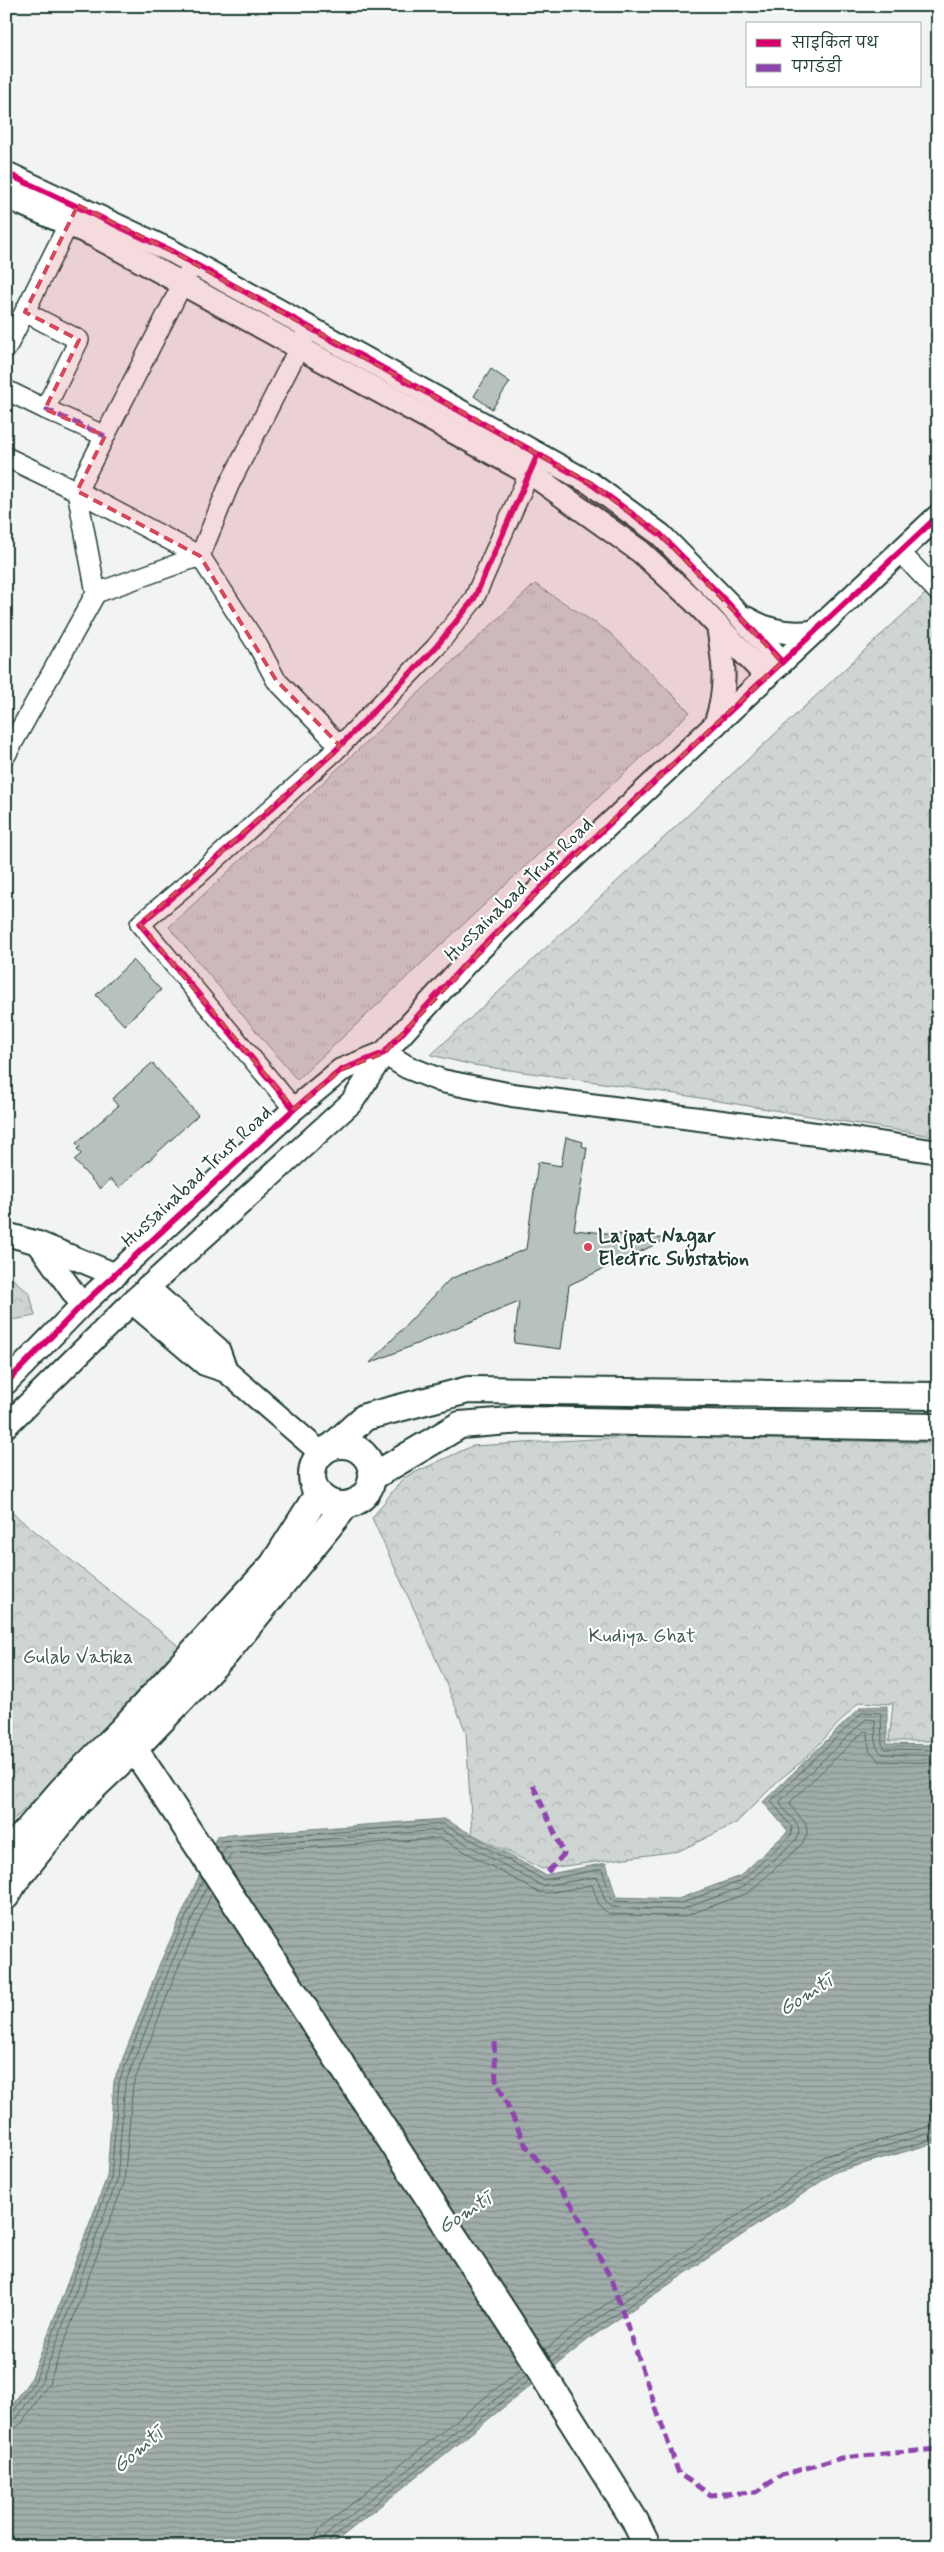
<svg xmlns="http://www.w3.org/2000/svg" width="944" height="2552" font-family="Mynerve,'Playpen Sans Deva',sans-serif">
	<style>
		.grass { fill: url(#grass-tufts); stroke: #768984 }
		.forest { fill: url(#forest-crowns); stroke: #768984 }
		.water { fill: url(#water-rules); stroke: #6d807b }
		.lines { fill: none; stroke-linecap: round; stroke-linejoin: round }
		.shore { stroke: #536a63; stroke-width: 1 }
		.building { fill: #b7c1bd; stroke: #1f3d34 }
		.minor-casing { stroke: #1f3d34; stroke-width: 22 }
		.tertiary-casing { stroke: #1f3d34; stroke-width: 26 }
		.secondary-casing { stroke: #1f3d34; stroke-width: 30 }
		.minor { stroke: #fff; stroke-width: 19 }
		.tertiary { stroke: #fff; stroke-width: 22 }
		.secondary { stroke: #fff; stroke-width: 26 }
		.quiet { stroke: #8e44ad; stroke-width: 5; stroke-dasharray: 10 5; stroke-linecap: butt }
		.cycleway-casing { stroke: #fff; stroke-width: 9 }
		.cycleway { stroke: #d6006c; stroke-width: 6 }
		.marked { fill: #d1495b; fill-opacity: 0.2; stroke: #d1495b; stroke-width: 4; stroke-dasharray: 10 6; stroke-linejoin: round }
		.poi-dot { fill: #d1495b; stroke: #fff; stroke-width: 2 }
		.labels { text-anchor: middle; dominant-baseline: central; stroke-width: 4.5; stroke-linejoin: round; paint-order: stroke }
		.street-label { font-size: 20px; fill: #1f3d34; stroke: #fff }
		.poi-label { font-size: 20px; font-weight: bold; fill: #1f3d34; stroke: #fff; text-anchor: start }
		.park-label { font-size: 20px; fill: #425b54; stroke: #fff }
		.water-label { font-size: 21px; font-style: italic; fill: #465f57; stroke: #fff }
	</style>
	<defs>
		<pattern id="grass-tufts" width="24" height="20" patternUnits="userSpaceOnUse" patternTransform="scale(1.25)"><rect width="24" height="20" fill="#ced5d3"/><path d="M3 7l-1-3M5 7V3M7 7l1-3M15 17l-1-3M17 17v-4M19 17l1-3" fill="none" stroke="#b0b8b6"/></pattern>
		<pattern id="forest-crowns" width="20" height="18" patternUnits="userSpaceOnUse" patternTransform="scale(1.25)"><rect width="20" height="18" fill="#ced5d3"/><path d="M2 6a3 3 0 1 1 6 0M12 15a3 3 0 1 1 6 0" fill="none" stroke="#b0b8b6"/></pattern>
		<pattern id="water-rules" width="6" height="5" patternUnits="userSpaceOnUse" patternTransform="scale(1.25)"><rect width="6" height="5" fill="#a1adaa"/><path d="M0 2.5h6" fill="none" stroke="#838e8b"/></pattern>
	</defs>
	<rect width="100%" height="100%" fill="#f2f3f3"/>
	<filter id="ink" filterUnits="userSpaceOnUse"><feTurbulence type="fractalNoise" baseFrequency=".02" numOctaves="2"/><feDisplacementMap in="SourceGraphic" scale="10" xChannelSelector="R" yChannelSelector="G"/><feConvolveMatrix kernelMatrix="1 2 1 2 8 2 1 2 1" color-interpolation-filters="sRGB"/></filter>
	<g filter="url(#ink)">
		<path class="grass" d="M 535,584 L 609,632 L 690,712 L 297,1080 L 169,927 Z"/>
		<g class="forest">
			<path d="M 938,582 L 938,1137 L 639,1088 L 473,1065 L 431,1055 Z"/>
			<path d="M 6,1273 L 30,1294 L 35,1316 L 6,1321 Z"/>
			<path d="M 645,1436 L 938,1443 L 938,1741 L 889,1741 L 893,1704 L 859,1702 L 805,1759 L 779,1780 L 736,1823 L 679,1851 L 542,1869 L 472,1834 L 466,1732 L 428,1640 L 372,1518 L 403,1478 L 472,1446 Z"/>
			<path d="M 6,1508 L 186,1652 L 6,1827 Z"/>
		</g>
		<path class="water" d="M 887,1706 L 887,1744 L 938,1745 L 938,2142 L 835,2172 L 590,2338 L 330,2546 L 6,2546 L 6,2414 L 32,2377 L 107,2177 L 114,2081 L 160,1963 L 217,1836 L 444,1819 L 545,1875 L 606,1863 L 616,1897 L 678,1899 L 740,1876 L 788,1831 L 763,1802 L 861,1707 Z"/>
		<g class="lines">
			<g class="shore">
				<path d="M 217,1849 L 222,1841 L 443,1824 L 544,1880 L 602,1869 L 611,1898 L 614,1901 L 679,1904 L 741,1881 L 791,1835 L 792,1827 L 771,1801 L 863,1712 L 881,1713 L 882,1744 L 885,1749 L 938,1750"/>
				<path d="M 221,1855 L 226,1847 L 441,1830 L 542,1886 L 597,1877 L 605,1900 L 612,1907 L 680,1910 L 743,1887 L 796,1840 C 807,1823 783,1815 780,1801 L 866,1719 L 875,1720 L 876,1746 L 882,1754 L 938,1756"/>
				<path d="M 226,1862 L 231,1854 L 440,1838 L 538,1892 L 548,1893 L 592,1885 L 599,1905 L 609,1914 L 682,1917 L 748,1893 L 801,1845 C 818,1823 794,1818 790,1802 L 864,1731 L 868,1732 L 869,1750 L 879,1761 L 938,1763"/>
				<path d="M 545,2350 L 580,2322 L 825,2156 L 938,2124"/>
				<path d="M 549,2357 L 584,2328 L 829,2162 L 938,2131"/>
				<path d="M 552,2362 L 587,2334 L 832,2168 L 938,2138"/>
				<path d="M 6,2416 L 12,2414 L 36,2379 L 111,2179 L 119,2082 L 164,1965 L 203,1880"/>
				<path d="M 6,2422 L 17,2418 L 42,2381 L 117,2181 L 125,2084 L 170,1967 L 207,1886"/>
				<path d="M 6,2430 L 14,2429 L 22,2423 L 49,2383 L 124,2183 L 133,2085 L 177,1970 L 212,1893"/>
				<path d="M 314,2546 L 315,2538 L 320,2529 L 522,2368"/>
				<path d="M 321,2546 L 326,2535 L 526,2375"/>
				<path d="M 328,2546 L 330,2540 L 529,2380"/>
			</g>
		</g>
		<g class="building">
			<path d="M 491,369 L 510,382 L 492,409 L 474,396 Z"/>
			<path d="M 133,960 L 161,990 L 124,1025 L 96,995 Z"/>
			<path d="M 152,1063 L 198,1115 L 119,1188 L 111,1179 L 100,1189 L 74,1160 L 81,1154 L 77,1149 L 80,1147 L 76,1143 L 118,1106 L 112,1099 Z"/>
			<path d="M 566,1137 L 583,1142 L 582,1146 L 587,1148 L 574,1230 L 667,1239 L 569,1285 L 561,1349 L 514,1343 L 519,1302 L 370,1363 L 450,1279 L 526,1249 L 538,1162 L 561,1166 Z"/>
		</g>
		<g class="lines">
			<defs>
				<g id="minor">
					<path d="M 6,349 L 75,211"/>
					<path d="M 6,390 L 45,409 L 79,340 L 25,312"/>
					<path d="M 45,409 L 105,436"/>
					<path d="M 6,457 L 77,491 L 200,556 L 258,646 L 276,680 L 340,746"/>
					<path d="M 900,552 L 938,592"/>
					<path d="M 96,593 L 200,556 L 229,485 L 305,336"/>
					<path d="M 6,755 L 96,593 L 77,491 L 189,271"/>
					<path d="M 294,1109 L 140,924 L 197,876 L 335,751 L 436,647 L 474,599 L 534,462"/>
				</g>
				<g id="tertiary">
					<path d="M 6,173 L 173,252 L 590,483 L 661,535 L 727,602 L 782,662"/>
					<path d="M 6,197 L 95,236 L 536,477 L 641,552 L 694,601 L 767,677"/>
					<path d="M 746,618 C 768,631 791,636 816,631"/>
					<path d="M 715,725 C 728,688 724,664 718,626"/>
					<path d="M 384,1053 L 407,1067 L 442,1081 L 512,1095 L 847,1138 L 938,1152"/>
					<path d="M 6,1234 L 38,1243 L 116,1275"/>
					<path d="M 38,1243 L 82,1305"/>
					<path d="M 147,1287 L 218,1349 L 226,1371"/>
					<path d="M 132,1302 L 205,1364 L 226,1371 L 321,1453"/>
					<path d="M 6,1383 L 82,1305 L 294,1109 L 341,1070 L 384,1053 L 467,962 L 541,888 L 938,516"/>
					<path d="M 6,1426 L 132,1302 L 352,1102 L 384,1053"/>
				</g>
				<g id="secondary">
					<circle cx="342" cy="1475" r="30"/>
					<path d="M 334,1445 L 365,1417 L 468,1390 L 938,1396"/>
					<path d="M 372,1477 L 460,1425 L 522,1420 L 938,1427"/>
					<path d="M 119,1733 L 134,1749 L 153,1777 L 510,2322 L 635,2521 L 647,2546"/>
					<path d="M 6,1855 L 62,1790 L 119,1733 L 273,1565 L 318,1494"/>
					<path d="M 6,1896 L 15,1881 L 78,1802 L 134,1749 L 227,1652 L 346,1505"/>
				</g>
			</defs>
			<use href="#minor" class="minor-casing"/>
			<use href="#tertiary" class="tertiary-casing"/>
			<use href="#secondary" class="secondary-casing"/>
			<use href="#minor" class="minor"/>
			<use href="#tertiary" class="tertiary"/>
			<use href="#secondary" class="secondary"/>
			<g class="quiet">
				<path d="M 45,409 L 105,436"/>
				<path d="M 533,1785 L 564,1854 L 545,1875"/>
				<path d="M 494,2042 L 496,2080 L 525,2144 L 573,2206 L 611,2279 L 679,2474 L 711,2495 L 756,2492 L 782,2475 L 841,2458 L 938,2449"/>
			</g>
			<defs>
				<g id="cycleway">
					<path d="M 6,173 L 173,252 L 590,483 L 661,535 L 727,602 L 782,662"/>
					<path d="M 294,1109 L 140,924 L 197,876 L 335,751 L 436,647 L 474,599 L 538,454"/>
					<path d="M 6,1383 L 82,1305 L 294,1109 L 341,1070 L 384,1053 L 467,962 L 541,888 L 938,516"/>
				</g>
			</defs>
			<use href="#cycleway" class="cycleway-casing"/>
			<use href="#cycleway" class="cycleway"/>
		</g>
	</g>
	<path class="marked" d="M 78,205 L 173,252 L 590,483 L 661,535 L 782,662 L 541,888 L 384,1053 L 341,1070 L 294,1109 L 140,924 L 340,746 L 276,680 L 200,556 L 77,491 L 105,436 L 45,409 L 79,340 L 25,312 Z"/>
	<circle class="poi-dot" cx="588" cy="1247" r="5"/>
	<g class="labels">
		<g class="street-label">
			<text transform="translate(519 890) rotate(-44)">Hussainabad Trust Road</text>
			<text transform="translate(197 1177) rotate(-43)">Hussainabad Trust Road</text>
		</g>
		<g class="poi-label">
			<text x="598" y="1236">Lajpat Nagar<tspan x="598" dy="23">Electric Substation</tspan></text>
		</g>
		<g class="park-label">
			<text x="642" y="1636">Kudiya Ghat</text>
			<text x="78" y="1657">Gulab Vatika</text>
		</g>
		<g class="water-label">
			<text transform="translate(806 1995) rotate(-33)">Gomtī</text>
			<text transform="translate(465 2213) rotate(-33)">Gomtī</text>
			<text transform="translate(138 2450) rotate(-41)">Gomtī</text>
		</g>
	</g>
	<rect width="944" height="2552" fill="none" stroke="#fff" stroke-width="25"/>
	<rect x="12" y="12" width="919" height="2527" fill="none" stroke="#1f3d34" stroke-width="2" filter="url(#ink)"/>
	<rect x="746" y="22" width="175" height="65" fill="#ffffff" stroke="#a5b1ae"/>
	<rect x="756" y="39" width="25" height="8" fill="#d6006c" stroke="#a5b1ae"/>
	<text x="792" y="48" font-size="15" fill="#1f3d34">साइकिल पथ</text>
	<rect x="756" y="64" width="25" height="8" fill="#8e44ad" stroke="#a5b1ae"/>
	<text x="792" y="72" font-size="15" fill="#1f3d34">पगडंडी</text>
</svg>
